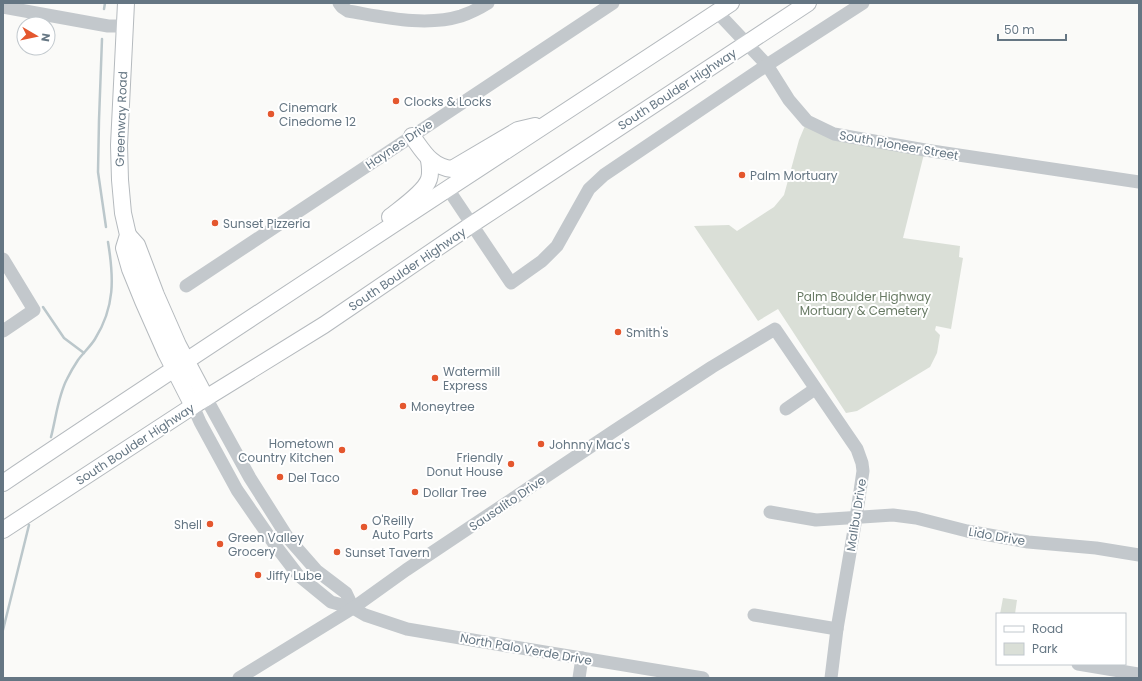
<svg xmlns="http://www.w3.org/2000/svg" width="1142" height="681" font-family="Poppins,sans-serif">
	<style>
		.green { fill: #dadfd7 }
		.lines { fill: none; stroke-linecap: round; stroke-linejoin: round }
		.stream { stroke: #bbc7cb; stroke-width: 2.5 }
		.major-casing { stroke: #b5babe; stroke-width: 18 }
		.minor { stroke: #c3c8cc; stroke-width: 13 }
		.major { stroke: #fff; stroke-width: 16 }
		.poi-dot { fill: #e4572e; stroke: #fff; stroke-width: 1.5 }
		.labels { text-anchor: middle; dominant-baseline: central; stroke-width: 4; stroke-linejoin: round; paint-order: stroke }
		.street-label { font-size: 12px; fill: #657683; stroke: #fff }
		.poi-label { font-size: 12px; fill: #657683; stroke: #fff; text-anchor: start }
		.park-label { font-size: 12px; fill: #687a64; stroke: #fff }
	</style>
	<rect width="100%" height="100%" fill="#fafaf8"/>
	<g class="green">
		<path d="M 807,121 L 925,150 L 903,238 L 960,246 L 959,257 L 963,258 L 951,329 L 936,326 L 935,330 L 940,335 L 937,353 L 930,367 L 857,411 L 846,413 L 778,309 L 758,321 L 694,226 L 729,225 L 737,231 L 774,207 L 784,195 L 799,140 Z"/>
		<path d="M 1003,598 L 1017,600 L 1015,614 L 1000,614 Z"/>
	</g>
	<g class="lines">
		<g class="stream">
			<path d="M 104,9 L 105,3"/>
			<path d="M 102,39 L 99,120 L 98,172 L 106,227"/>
			<path d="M 43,307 L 64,338 L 84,353"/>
			<path d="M 51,437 C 56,418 58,396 67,379 C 70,373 74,366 78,360 C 83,353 90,347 95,339 C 115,307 114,278 108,242"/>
			<path d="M 3,630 L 29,525"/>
		</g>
		<defs>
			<g id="major">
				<path d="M 126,3 L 119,145 L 120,180 L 123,213 L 128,235 L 124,248 L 130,269 L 143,301 L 166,353 L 193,406"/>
				<path d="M 412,136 C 423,151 431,167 452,169 L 518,130 L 535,126"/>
				<path d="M 390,217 C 401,208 425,192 429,179 C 431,173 430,166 429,160"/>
				<path d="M 128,235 L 137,245 L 156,295 L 178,345 L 206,398"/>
				<path d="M 3,483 C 244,321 488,163 731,3"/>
				<path d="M 3,530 L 193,406 L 324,325 L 471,225 L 808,3"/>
			</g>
		</defs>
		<use href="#major" class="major-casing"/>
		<g class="minor">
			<path d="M 339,3 L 342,7 L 348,11 C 384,17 425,27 461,16 C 470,13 480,8 488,3"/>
			<path d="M 3,7 L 108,26 L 125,26"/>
			<path d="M 717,12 L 767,65 L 789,100 L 807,121 L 834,134 L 925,150 L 1139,182"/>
			<path d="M 448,189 L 511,283 L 542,261 L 557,246 L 589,189 L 604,175 L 767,65 L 863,3"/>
			<path d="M 3,259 L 34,310 L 3,331"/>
			<path d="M 186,286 L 613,3"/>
			<path d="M 206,398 L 250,478 L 288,538 L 317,571 L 346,593 L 353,608"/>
			<path d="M 193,406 L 200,422 L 237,490 L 275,545 L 298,575 L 331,602 L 353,608 L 365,615 L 407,629 L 508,646 L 703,678"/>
			<path d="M 786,409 L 815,389"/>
			<path d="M 770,512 L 816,520 L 893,515 L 916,518 L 967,531 L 1028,542 L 1096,548 L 1139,555"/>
			<path d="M 754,615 L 837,629"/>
			<path d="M 1078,664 L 1138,674"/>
			<path d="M 239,678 L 353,608 L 406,570 L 614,431 L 712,367 L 775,329 L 857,449 L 862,463 L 863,471 L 856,518 L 837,629 L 831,678"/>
			<path d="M 579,678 L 582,658"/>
		</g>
		<use href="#major" class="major"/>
	</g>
	<g class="poi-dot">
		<circle cx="396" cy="101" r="4"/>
		<circle cx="271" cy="114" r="4"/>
		<circle cx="742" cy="175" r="4"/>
		<circle cx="215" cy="223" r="4"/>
		<circle cx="618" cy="332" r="4"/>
		<circle cx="435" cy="378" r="4"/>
		<circle cx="403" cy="406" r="4"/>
		<circle cx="541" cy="444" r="4"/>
		<circle cx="342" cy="450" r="4"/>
		<circle cx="511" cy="464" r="4"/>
		<circle cx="280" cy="477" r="4"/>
		<circle cx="415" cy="492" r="4"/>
		<circle cx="210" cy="524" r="4"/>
		<circle cx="364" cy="527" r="4"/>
		<circle cx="220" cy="544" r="4"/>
		<circle cx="337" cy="552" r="4"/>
		<circle cx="258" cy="575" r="4"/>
	</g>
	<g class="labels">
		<g class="street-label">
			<text transform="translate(677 89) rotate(-33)">South Boulder Highway</text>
			<text transform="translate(121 119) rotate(-88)">Greenway Road</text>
			<text transform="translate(399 144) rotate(-34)">Haynes Drive</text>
			<text transform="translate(899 145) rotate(10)">South Pioneer Street</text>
			<text transform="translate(407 269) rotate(-34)">South Boulder Highway</text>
			<text transform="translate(135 444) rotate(-33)">South Boulder Highway</text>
			<text transform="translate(507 503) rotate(-34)">Sausalito Drive</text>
			<text transform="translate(856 515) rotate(-81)">Malibu Drive</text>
			<text transform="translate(997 536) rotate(10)">Lido Drive</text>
			<text transform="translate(526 649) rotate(10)">North Palo Verde Drive</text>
		</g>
		<g class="poi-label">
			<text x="404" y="101">Clocks &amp; Locks</text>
			<text x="279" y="107">Cinemark<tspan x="279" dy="14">Cinedome 12</tspan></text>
			<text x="750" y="175">Palm Mortuary</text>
			<text x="223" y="223">Sunset Pizzeria</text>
			<text x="626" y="332">Smith's</text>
			<text x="443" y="371">Watermill<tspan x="443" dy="14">Express</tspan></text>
			<text x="411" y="406">Moneytree</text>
			<text x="334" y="443" text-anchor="end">Hometown<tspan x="334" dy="14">Country Kitchen</tspan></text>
			<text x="549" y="444">Johnny Mac's</text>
			<text x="503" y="457" text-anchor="end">Friendly<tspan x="503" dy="14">Donut House</tspan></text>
			<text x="288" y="477">Del Taco</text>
			<text x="423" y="492">Dollar Tree</text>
			<text x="372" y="520">O'Reilly<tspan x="372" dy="14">Auto Parts</tspan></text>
			<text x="202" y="524" text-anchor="end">Shell</text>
			<text x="228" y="537">Green Valley<tspan x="228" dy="14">Grocery</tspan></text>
			<text x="345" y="552">Sunset Tavern</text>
			<text x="266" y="575">Jiffy Lube</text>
		</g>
		<g class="park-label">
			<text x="864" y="296">Palm Boulder Highway<tspan x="864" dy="14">Mortuary &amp; Cemetery</tspan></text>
		</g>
	</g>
	<rect width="1142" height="681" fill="none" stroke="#657683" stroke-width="8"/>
	<rect x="996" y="613" width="130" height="52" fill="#ffffff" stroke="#c1c8cd"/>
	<rect x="1004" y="626" width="20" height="6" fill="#ffffff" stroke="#c1c8cd"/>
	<text x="1032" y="633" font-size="12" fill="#657683">Road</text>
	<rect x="1004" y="643" width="20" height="12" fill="#dadfd7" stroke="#c1c8cd"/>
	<text x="1032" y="653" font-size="12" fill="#657683">Park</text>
	<g transform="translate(36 36) rotate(99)"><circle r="19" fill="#ffffff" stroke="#c1c8cd"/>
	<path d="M0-3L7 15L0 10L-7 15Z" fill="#e4572e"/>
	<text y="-6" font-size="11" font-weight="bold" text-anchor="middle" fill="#657683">N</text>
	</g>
	<path d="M998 34v6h68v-6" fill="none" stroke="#657683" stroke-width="2"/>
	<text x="1004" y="34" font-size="12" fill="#657683" stroke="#ffffff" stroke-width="3" paint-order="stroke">50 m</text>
</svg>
